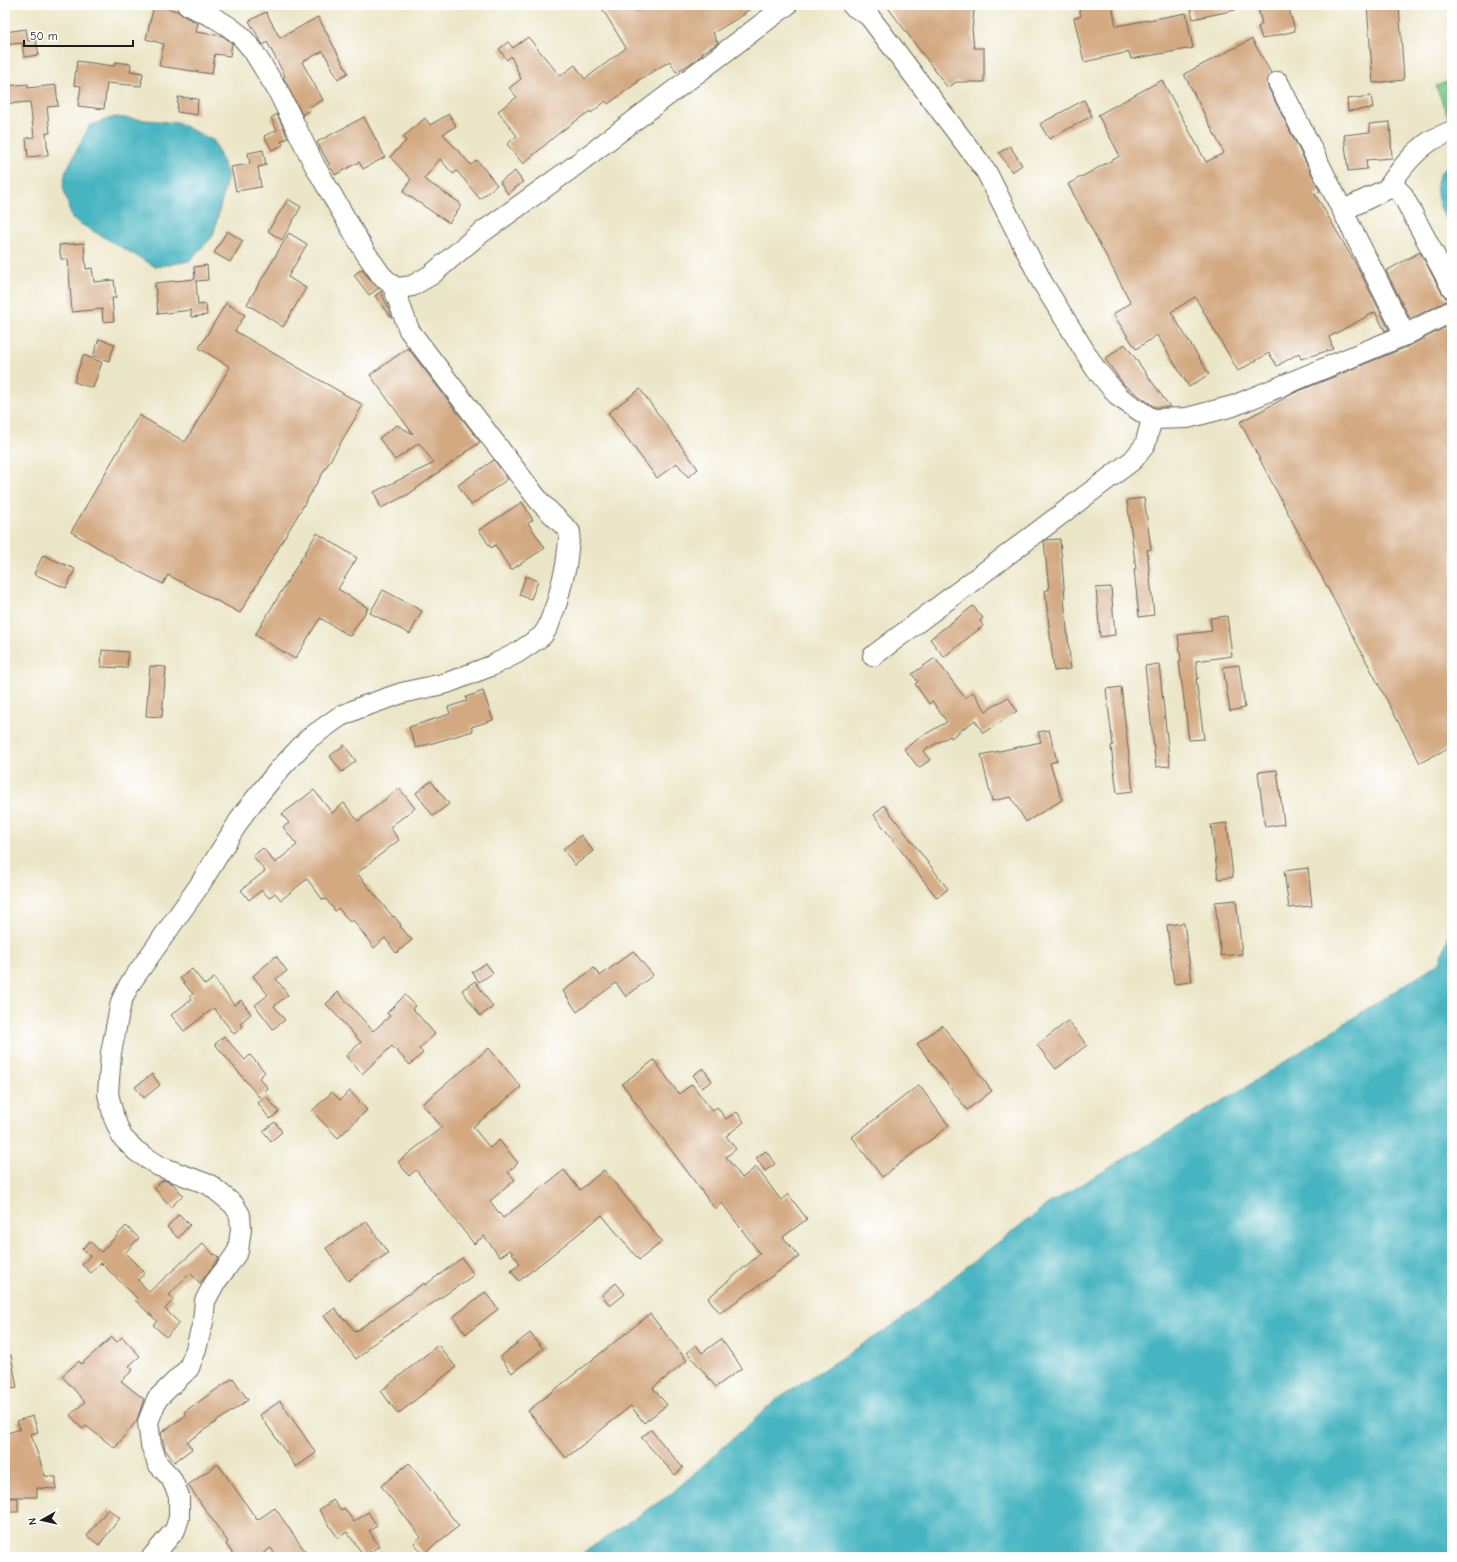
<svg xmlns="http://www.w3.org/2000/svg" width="1457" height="1562" font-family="'Comic Neue',sans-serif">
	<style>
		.green { fill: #79c98a; stroke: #4a7253 }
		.water { fill: #46b5c1; stroke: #31686e }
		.building { fill: #d3a981 }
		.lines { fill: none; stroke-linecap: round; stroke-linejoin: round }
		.minor-casing { stroke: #656358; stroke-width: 22 }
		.minor { stroke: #fff; stroke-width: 20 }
	</style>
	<rect width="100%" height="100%" fill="#fff"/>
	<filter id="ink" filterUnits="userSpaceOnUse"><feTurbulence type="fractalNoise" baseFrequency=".025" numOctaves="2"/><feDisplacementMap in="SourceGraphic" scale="8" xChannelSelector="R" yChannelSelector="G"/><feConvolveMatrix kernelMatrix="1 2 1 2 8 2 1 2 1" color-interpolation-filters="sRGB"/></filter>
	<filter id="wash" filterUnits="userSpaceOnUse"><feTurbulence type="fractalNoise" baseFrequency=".012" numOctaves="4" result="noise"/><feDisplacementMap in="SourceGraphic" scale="16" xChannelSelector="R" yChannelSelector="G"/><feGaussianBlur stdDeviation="0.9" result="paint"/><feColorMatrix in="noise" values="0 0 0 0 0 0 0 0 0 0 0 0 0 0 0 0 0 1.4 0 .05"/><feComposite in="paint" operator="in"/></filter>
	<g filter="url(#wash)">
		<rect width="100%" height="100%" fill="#ece6c8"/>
		<path class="green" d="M 1452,80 L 1452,121 L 1450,122 L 1436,86 Z"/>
		<g class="water">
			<path d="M 115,117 L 178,123 L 214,141 L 228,175 L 213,236 L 189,261 L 156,267 L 72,219 L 63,186 L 66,171 L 90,125 Z"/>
			<path d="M 1452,164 L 1452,227 C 1449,223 1445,219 1443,214 C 1435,197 1432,172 1452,164 Z"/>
			<path d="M 1452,926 L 1452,1551 L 1445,1557 L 577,1557 L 671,1494 L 781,1396 L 897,1323 L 965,1268 L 1048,1204 L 1241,1090 L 1440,962 Z"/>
		</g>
		<g id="blocks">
			<g class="building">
				<path d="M 154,5 L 177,11 L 182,15 L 198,23 L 196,32 L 223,36 L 232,43 L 230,56 L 215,54 L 212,74 L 159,66 L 164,44 L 146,39 Z"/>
				<path d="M 600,5 L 633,5 L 636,11 L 659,5 L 756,5 L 744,13 L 745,14 L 713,33 L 718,43 L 702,53 L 703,54 L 693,62 L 676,72 L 670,61 L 637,81 L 638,82 L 608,104 L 606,101 L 591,113 L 590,111 L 559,133 L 523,164 L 507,144 L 517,136 L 498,111 L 517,97 L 509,88 L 521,79 L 511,56 L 507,60 L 499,49 L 508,42 L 513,48 L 528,37 L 560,76 L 575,65 L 585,79 L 626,48 Z"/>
				<path d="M 886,5 L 938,5 L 974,10 L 972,29 L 974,48 L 984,48 L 984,82 L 956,82 L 948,88 Z"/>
				<path d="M 1078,5 L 1112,5 L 1116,26 L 1186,13 L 1193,48 L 1131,59 L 1129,52 L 1084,62 L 1074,18 L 1081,16 Z"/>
				<path d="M 1190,5 L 1234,5 L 1235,10 L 1193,19 Z"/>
				<path d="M 1257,5 L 1288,5 L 1295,31 L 1262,39 L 1258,27 L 1262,24 Z"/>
				<path d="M 1367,5 L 1399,5 L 1404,80 L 1373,83 Z"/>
				<path d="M 266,12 L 280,38 L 318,17 L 348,73 L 338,79 L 323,51 L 302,62 L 323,100 L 309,107 L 310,110 L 302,115 L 283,77 L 285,76 L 267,42 L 263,45 L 249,21 Z"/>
				<path d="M 26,29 L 28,41 L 36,40 L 39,55 L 24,57 L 22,43 L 5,45 L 5,32 Z"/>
				<path d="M 1252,39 L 1271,73 L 1267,81 L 1268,87 L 1320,191 L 1315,194 L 1357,266 L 1389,329 L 1385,331 L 1375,312 L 1329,337 L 1333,349 L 1301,359 L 1299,353 L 1277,366 L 1269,353 L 1238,371 L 1195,297 L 1171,312 L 1209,374 L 1189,387 L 1157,335 L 1136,349 L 1113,314 L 1131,303 L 1068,184 L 1120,156 L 1098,115 L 1162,80 L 1206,162 L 1224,153 L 1184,74 Z"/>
				<path d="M 77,61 L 114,66 L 115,62 L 131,64 L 130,71 L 143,73 L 141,86 L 107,83 L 104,109 L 78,106 L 81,86 L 74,85 Z"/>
				<path d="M 28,84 L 28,88 L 56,85 L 58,106 L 47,107 L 50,133 L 46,133 L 48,155 L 28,157 L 26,138 L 34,137 L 30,102 L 5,104 L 5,86 Z"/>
				<path d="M 1371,96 L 1373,108 L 1348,111 L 1347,99 Z"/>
				<path d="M 178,97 L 198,99 L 197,115 L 177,112 Z"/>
				<path d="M 1084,100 L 1092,116 L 1049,139 L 1040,124 Z"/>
				<path d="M 277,114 L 288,138 L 281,141 L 283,145 L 272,150 L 264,136 L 277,130 L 271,118 Z"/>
				<path d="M 449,114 L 456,126 L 443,134 L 471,165 L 477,160 L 497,185 L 480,199 L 457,171 L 453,174 L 440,159 L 424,179 L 460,203 L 460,207 L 449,223 L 403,192 L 411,179 L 390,157 L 406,141 L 403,137 L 425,118 L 430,125 Z"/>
				<path d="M 364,117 L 385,157 L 363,169 L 359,162 L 335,175 L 317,142 Z"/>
				<path d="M 1390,122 L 1392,158 L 1366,160 L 1367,169 L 1348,171 L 1344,135 L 1370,132 L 1369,124 Z"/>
				<path d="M 1010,146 L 1022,165 L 1012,172 L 999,153 Z"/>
				<path d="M 263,150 L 266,165 L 258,167 L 261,187 L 236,191 L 231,167 L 250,164 L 248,153 Z"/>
				<path d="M 515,171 L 523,182 L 508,194 L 500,182 Z"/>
				<path d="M 288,199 L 301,207 L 282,240 L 268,231 Z"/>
				<path d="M 227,231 L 243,241 L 230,262 L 214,253 Z"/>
				<path d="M 289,233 L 307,244 L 288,277 L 306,288 L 283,327 L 247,304 Z"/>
				<path d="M 84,243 L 86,269 L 92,268 L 94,282 L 114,280 L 116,298 L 112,298 L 114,321 L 103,322 L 102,309 L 72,312 L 68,259 L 61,259 L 59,245 Z"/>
				<path d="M 1420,252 L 1442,293 L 1446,298 L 1452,300 L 1447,301 L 1410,319 L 1386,271 Z"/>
				<path d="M 207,265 L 208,280 L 196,281 L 198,305 L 206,304 L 207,315 L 191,317 L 191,310 L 158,314 L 155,283 L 195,279 L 194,267 Z"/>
				<path d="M 362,269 L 372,282 L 379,288 L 369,295 L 354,275 Z"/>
				<path d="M 381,291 L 392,318 L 391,318 L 375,296 Z"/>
				<path d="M 226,303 L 245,315 L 235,331 L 363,405 L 240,613 L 168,575 L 163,584 L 115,559 L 116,558 L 71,532 L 139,415 L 185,442 L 230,367 L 199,348 Z"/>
				<path d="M 1452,324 L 1452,746 L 1420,763 L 1240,422 L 1294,393 L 1409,346 Z"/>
				<path d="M 99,339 L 115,344 L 109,361 L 93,356 Z"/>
				<path d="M 1125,344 L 1170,407 L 1155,407 L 1124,385 L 1105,359 Z"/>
				<path d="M 408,348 L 480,442 L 409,494 L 381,508 L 374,492 L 434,463 L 419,443 L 395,460 L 379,438 L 397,425 L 413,434 L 370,375 Z"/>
				<path d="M 83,355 L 102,362 L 93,388 L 74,382 Z"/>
				<path d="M 640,389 L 698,469 L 688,477 L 677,463 L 657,478 L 608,413 Z"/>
				<path d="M 494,460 L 508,479 L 471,505 L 458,485 Z"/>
				<path d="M 1144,498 L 1151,549 L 1147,550 L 1154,615 L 1139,617 L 1134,569 L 1136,569 L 1127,500 Z"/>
				<path d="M 522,502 L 533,520 L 528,523 L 545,548 L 511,570 L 495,545 L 491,548 L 479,530 Z"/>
				<path d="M 317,533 L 357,558 L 338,589 L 368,608 L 350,636 L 320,618 L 295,659 L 255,635 Z"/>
				<path d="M 1060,539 L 1065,599 L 1064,599 L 1071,669 L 1054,671 L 1045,590 L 1049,590 L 1044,541 L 1046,540 Z"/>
				<path d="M 43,555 L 75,569 L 66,588 L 34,574 Z"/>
				<path d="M 526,576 L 538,581 L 531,599 L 519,595 Z"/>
				<path d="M 1111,587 L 1115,635 L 1100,637 L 1096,588 Z"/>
				<path d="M 383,590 L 422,611 L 410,634 L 370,613 Z"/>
				<path d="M 973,606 L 983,618 L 980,621 L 983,626 L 944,657 L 930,639 Z"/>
				<path d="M 1227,616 L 1232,656 L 1196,661 L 1198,679 L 1196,679 L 1204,739 L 1189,740 L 1179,661 L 1181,661 L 1178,635 L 1212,631 L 1210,618 Z"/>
				<path d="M 102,650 L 128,652 L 127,668 L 101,667 Z"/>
				<path d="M 935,658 L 965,698 L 973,692 L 986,711 L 1008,697 L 1017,711 L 983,733 L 975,720 L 951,738 L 950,736 L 923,751 L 930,760 L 919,768 L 904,749 L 922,736 L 947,722 L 932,701 L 929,704 L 915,684 L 918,682 L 912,674 Z"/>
				<path d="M 1159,664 L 1170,766 L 1156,767 L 1145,666 Z"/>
				<path d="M 1239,665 L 1245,708 L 1230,711 L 1223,667 Z"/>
				<path d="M 150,666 L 166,667 L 162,717 L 146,716 Z"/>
				<path d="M 1121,687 L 1133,791 L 1117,793 L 1111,746 L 1113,745 L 1106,689 Z"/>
				<path d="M 483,691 L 493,720 L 471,727 L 473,731 L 416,748 L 409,727 L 450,714 L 448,707 L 467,701 L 466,697 Z"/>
				<path d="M 1049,730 L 1057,761 L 1050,763 L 1062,800 L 1026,822 L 1011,797 L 992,801 L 981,755 L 1041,742 L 1038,732 Z"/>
				<path d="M 344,745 L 356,761 L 342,772 L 330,756 Z"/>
				<path d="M 1277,770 L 1284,824 L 1265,827 L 1258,772 Z"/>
				<path d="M 431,781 L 449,804 L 433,816 L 416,793 Z"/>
				<path d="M 399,788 L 415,808 L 390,827 L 399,840 L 357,873 L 393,917 L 394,916 L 401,925 L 400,926 L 412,940 L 396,953 L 385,938 L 374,948 L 353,920 L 350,922 L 338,908 L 335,911 L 326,899 L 323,900 L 307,879 L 281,900 L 275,893 L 269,898 L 262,890 L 249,900 L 241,890 L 265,871 L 253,856 L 263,848 L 275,863 L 297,845 L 283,827 L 289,823 L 282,814 L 314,790 L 332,813 L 344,803 L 358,821 Z"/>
				<path d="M 884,805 L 948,889 L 937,898 L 874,815 Z"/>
				<path d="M 1227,823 L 1233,877 L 1218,879 L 1211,825 Z"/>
				<path d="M 581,835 L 593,851 L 575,865 L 563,849 Z"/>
				<path d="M 1308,868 L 1312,906 L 1289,908 L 1284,871 Z"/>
				<path d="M 1236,900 L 1242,954 L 1221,956 L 1215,902 Z"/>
				<path d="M 1184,923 L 1192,982 L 1174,984 L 1167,925 Z"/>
				<path d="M 633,951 L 653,975 L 626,997 L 616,983 L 577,1012 L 563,991 L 594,968 L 600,976 Z"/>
				<path d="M 276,956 L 287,971 L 276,979 L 288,995 L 274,1006 L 285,1020 L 273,1029 L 255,1005 L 268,995 L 253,976 Z"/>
				<path d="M 486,963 L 493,973 L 479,982 L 472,972 Z"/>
				<path d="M 192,969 L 205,985 L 214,978 L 234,1005 L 241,1000 L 251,1014 L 240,1023 L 243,1027 L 234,1034 L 214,1008 L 184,1031 L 171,1015 L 192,999 L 190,996 L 193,994 L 180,978 Z"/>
				<path d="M 475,981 L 493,1007 L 480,1016 L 462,990 Z"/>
				<path d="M 338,992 L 373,1031 L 390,1016 L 387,1013 L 405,995 L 416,1006 L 413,1009 L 435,1034 L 419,1049 L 423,1053 L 410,1065 L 392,1046 L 362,1074 L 346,1056 L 361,1042 L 326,1004 Z"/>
				<path d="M 1068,1021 L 1087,1045 L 1056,1069 L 1037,1045 Z"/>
				<path d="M 942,1025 L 992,1091 L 967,1110 L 917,1044 Z"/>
				<path d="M 224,1036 L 245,1060 L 250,1055 L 265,1072 L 259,1078 L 268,1088 L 259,1097 L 215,1044 Z"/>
				<path d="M 489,1048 L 521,1087 L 473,1127 L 490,1148 L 499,1140 L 518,1163 L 508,1172 L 515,1180 L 490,1201 L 503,1218 L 564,1170 L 580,1190 L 604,1170 L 662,1242 L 639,1260 L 602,1215 L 519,1281 L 511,1271 L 520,1264 L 510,1250 L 500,1257 L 484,1236 L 474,1244 L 416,1170 L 409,1176 L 398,1162 L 442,1127 L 422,1104 Z"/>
				<path d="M 654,1060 L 679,1094 L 692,1084 L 712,1111 L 717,1107 L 726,1119 L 737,1112 L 744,1122 L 726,1136 L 736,1149 L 726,1157 L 742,1178 L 756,1167 L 781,1200 L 788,1194 L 807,1219 L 783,1237 L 799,1257 L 720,1313 L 708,1298 L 760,1254 L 722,1203 L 715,1209 L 622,1084 Z"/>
				<path d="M 703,1068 L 712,1081 L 702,1088 L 693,1075 Z"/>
				<path d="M 152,1074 L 160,1085 L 144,1098 L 135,1087 Z"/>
				<path d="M 919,1085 L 949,1126 L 882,1177 L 852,1137 Z"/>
				<path d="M 350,1091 L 367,1110 L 338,1138 L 312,1111 L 332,1092 L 340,1100 Z"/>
				<path d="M 266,1096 L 279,1112 L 270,1119 L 258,1103 Z"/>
				<path d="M 275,1122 L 282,1132 L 271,1141 L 263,1131 Z"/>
				<path d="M 766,1151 L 775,1164 L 765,1171 L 756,1158 Z"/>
				<path d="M 163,1180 L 172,1183 L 183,1195 L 171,1207 L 154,1188 Z"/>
				<path d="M 179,1214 L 190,1225 L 178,1238 L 167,1227 Z"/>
				<path d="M 366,1221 L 388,1253 L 348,1281 L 326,1248 Z"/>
				<path d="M 126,1226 L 139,1238 L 125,1253 L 145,1273 L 138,1280 L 149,1292 L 203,1243 L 214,1255 L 215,1254 L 219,1258 L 200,1283 L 190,1273 L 169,1295 L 174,1299 L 165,1309 L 179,1323 L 166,1337 L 153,1325 L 157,1321 L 135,1300 L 137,1298 L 101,1263 L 91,1273 L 82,1265 L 90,1256 L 82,1249 L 90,1241 L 101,1252 Z"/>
				<path d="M 462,1258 L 474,1275 L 367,1348 L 368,1350 L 356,1359 L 324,1316 L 335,1308 L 344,1320 L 346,1319 L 355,1332 L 424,1283 L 425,1285 Z"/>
				<path d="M 616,1283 L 625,1294 L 610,1306 L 602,1295 Z"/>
				<path d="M 485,1292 L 498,1309 L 466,1334 L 453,1317 Z"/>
				<path d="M 650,1314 L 687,1361 L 653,1388 L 667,1405 L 644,1423 L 631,1406 L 566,1458 L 528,1411 Z"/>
				<path d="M 530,1333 L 543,1349 L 512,1373 L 500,1357 Z"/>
				<path d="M 112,1337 L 117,1342 L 122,1337 L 140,1356 L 129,1366 L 133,1370 L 121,1381 L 144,1399 L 137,1420 L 115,1448 L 86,1426 L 82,1429 L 70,1415 L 85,1402 L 62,1376 L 79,1361 L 81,1364 Z"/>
				<path d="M 721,1339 L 742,1368 L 716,1387 L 687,1352 L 696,1345 L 702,1353 Z"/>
				<path d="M 438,1345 L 456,1367 L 398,1414 L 381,1391 Z"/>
				<path d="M 11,1355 L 17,1388 L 5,1390 L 5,1356 Z"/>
				<path d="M 233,1378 L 248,1400 L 187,1442 L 192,1449 L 174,1462 L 165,1449 L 161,1433 L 186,1415 L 184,1412 Z"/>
				<path d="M 280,1401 L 316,1453 L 296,1467 L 260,1415 Z"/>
				<path d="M 33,1416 L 38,1432 L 31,1434 L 45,1476 L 56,1477 L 56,1489 L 37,1488 L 37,1497 L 7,1497 L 8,1474 L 5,1466 L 5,1434 L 20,1429 L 17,1421 Z"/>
				<path d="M 651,1430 L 683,1468 L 675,1475 L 641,1437 Z"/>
				<path d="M 409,1463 L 459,1526 L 423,1554 L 414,1543 L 421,1537 L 381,1486 Z"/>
				<path d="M 218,1464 L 257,1520 L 275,1508 L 309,1557 L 277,1557 L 271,1548 L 258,1557 L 235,1557 L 226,1544 L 228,1542 L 188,1485 Z"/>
				<rect x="5" y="1498" width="13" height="14"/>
				<path d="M 333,1500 L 341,1510 L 344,1508 L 354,1522 L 368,1512 L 377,1526 L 369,1531 L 379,1546 L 364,1556 L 347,1532 L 338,1538 L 319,1510 Z"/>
				<path d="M 108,1509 L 120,1518 L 99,1545 L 87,1536 Z"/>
			</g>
		</g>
	</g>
	<g filter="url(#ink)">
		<use href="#blocks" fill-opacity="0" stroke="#656358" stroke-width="1"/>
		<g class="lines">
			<defs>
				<g id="minor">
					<path d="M 187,5 L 215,18 L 228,26 L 240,35 L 252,49 L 278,91 L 315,166 L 365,252 L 381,275 L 393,286 L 398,288 L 412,286 L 431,275 L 477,236 L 569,170 L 787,5"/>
					<path d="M 852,5 L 869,16 L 986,171 L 1042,282 L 1095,368 L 1119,397 L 1152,419 L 1187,418 L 1233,406 L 1405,335 L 1452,311"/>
					<path d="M 1278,82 L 1405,335"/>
					<path d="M 1387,189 C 1399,171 1413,152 1432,140 C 1438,137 1445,134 1452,131"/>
					<path d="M 1344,210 L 1387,189 L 1396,188 L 1402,194 L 1452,288"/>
					<path d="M 873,656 L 1133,460 L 1145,445 L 1152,419"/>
					<path d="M 152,1557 L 175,1530 L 179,1518 L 179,1496 L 171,1478 L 158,1464 L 151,1445 L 148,1422 L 157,1399 L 189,1368 L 196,1349 L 203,1322 L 205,1301 L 214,1284 L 227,1267 L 238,1251 L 241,1229 L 240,1215 L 234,1205 L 210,1185 L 159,1166 L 136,1151 L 122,1137 L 114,1118 L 108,1094 L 109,1080 L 111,1053 L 121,1002 L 129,985 L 199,886 L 244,813 L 278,771 L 308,739 L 339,717 L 359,708 L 402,693 L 447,683 L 491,666 L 517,653 L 542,636 L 548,627 L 557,602 L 566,566 L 570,532 L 540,502 L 409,330 L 393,286"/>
				</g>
			</defs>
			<use href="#minor" class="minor-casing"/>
			<use href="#minor" class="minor"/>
		</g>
	</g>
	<rect width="1457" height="1562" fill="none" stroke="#fff" stroke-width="20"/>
	<g transform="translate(42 1520) rotate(262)" stroke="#ffffff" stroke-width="3" paint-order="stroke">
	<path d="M0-3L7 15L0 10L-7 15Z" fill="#1c1c1c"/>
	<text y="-6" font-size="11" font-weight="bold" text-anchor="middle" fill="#1c1c1c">N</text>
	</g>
	<path d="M24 40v6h109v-6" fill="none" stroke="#1c1c1c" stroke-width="2"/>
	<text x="30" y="40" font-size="12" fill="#1c1c1c" stroke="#ffffff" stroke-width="3" paint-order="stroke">50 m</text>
</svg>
